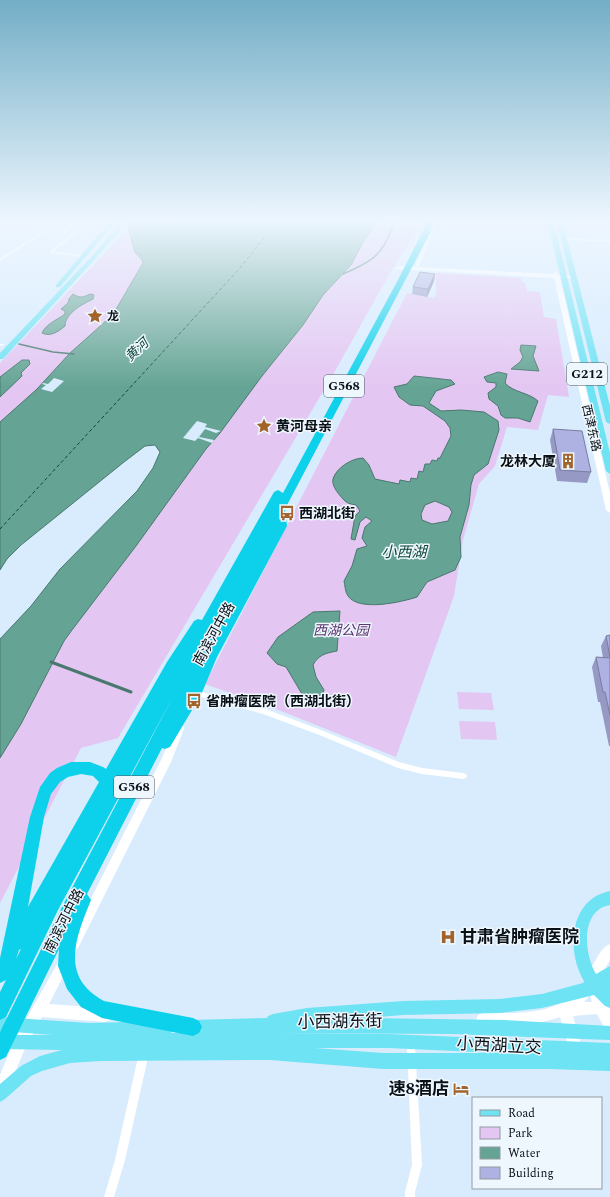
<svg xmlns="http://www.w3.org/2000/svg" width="610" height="1197" font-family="Spectral,'Noto Sans SC',serif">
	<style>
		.green { fill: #e4c6f2 }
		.water { fill: #65a494; stroke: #49786e; fill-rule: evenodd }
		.pier { fill: #d8ecfe }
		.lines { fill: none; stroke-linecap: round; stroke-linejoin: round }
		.stream-far1 { stroke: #49786e; stroke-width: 1.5 }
		.stream { stroke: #49786e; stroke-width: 3 }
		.ferry { stroke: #0e463a; stroke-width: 1; stroke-dasharray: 3.5 2.5; stroke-linecap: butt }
		.street { fill: #fff; fill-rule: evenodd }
		.secondary { fill: #fff; fill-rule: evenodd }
		.primary { fill: #6ee3f3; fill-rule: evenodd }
		.highway { fill: #0dd1eb; fill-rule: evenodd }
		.wall { fill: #9599c3 }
		.shaded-wall { fill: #797d9f }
		.building { fill: #adb2e3; stroke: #797d9f }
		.labels { text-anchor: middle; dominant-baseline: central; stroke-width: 3; stroke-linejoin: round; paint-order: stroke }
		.far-poi-label { font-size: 12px; font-weight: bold; fill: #091016; stroke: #eff7fe; text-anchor: start }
		.far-street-label { font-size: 12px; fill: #091016; stroke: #eff7fe }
		.far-water-label { font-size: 13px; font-style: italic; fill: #0e463a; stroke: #eff7fe }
		.shield { fill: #eff7fe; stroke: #4e555c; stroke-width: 1 }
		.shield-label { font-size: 13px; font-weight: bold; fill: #091016 }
		.poi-label { font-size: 14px; font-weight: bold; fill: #091016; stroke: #eff7fe; text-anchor: start }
		.park-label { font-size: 14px; font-style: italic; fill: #5d366e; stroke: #eff7fe }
		.street-label { font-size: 14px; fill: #091016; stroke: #eff7fe }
		.water-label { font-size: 15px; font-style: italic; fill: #0e463a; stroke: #eff7fe }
		.near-poi-label { font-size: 17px; font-weight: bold; fill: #091016; stroke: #eff7fe; text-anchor: start }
		.near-street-label { font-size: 17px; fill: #091016; stroke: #eff7fe }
	</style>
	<rect width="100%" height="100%" fill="#d8ecfe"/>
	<g class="green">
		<path d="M 378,219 L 421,219 L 412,238 L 391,271 L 334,373 L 118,738 L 81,748 L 0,903 L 0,758 L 21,724 L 64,641 L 136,546 L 206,449 L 220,433 L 262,376 L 303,325 L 323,295 L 351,265 L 362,244 Z"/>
		<path d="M 128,229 C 131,235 133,247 135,252 C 138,257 142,257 143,263 L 115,311 L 107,320 L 60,364 L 37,389 L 0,422 L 0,363 Z"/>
		<path d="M 436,273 L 521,278 L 522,282 L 525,283 L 527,291 L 540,292 L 544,317 L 556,319 L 569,397 L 548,395 L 538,430 L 507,427 L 495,466 L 479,484 L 463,540 L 454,596 L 396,757 L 281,711 L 205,684 L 407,293 L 434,298 L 436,295 Z"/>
		<path d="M 457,692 L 491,693 L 494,710 L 459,709 Z"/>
		<path d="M 459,721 L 495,722 L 497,740 L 461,739 Z"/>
	</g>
	<g class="water">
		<path d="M 134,219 L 156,219 C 165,228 185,223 195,219 L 378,219 L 362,244 L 351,265 L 323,295 L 303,325 L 262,376 L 220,433 L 206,449 L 136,546 L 72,630 L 64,641 L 21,724 L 0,758 L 0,639 L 31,606 L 60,569 L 137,491 L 153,468 L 160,452 L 155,445 L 145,446 L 124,462 L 21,545 L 7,559 L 0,570 L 0,422 L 37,389 L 70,353 L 107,320 L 115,311 L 143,263 C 142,257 138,257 135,252 C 133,247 131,235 128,229 Z"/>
		<path d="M 73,294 C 81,299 82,297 91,294 L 94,295 L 93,299 C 83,304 65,313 65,326 C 58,332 50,337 42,333 C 46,324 57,320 65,314 L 65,311 L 61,309 L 68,303 L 69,299 Z"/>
		<path d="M 521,345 L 536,346 L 533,356 L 539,371 L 511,369 L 520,362 L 523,357 L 520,350 Z"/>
		<path d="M 22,360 L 29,360 L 30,364 L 21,373 L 22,376 L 0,397 L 0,377 Z"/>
		<path d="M 498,372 L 507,374 L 505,383 C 514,393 528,392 538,401 L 530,422 L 518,418 L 505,418 L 501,415 L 498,406 L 489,399 L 488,393 L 496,387 L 496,383 L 487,382 L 484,377 Z"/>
		<path d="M 414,376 L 451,380 L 455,384 L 436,391 L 429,403 L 441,411 L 461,410 L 484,412 L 498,421 L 499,430 L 488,464 L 474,475 L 471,485 L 469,505 L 460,537 L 461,557 L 455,570 L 427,582 L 417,597 C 402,602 359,612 348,596 C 345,592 345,585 344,581 L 352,566 L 357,549 L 367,546 L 362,538 L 365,527 L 372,521 L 366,517 L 360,522 L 355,540 L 351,539 L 355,516 L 360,511 L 356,505 C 352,504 348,504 345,501 C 340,496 331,486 333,479 C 336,468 352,458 363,458 L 369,465 L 375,479 L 399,484 L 400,480 L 410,482 L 411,478 L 417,479 L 419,471 L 423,472 L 425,464 L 430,464 L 432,460 L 437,461 L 438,458 L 440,458 L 451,436 L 450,428 L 445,421 L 423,406 L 410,405 L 399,397 L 394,387 L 407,384 ZM 435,501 L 449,507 L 452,512 L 448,521 L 432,524 L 422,520 L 421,514 L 425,505 Z"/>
		<path d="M 340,611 L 337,651 C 326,653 318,655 313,665 L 316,677 L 324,690 L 321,699 L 316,701 L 302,694 L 286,667 L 277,664 L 267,653 L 278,637 L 313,612 Z"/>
	</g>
	<g class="pier">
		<path d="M 54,378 L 64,381 L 52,392 L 41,389 L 46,385 L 42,384 L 43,383 L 48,384 Z"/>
		<path d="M 197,421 L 207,424 L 205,427 L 221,431 L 216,433 L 205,429 L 199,437 L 214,440 L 212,443 L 198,438 L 195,441 L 183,438 Z"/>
	</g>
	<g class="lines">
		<g class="stream-far1">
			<path d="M 343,274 C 371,262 384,255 393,224 L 390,219"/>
			<path d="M 19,344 L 53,352 L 74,354"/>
		</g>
		<path class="stream" d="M 51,662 L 131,692"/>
		<path class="ferry" d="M 0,529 L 240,268 L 279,219"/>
		<g class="street">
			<path d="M 63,219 L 67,219 L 0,261 L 0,258 Z"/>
			<path d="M 82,219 L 89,219 L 90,220 L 74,236 L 54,251 L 82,255 L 84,256 L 83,257 L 50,253 L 50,251 L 70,235 L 62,233 L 62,231 ZM 86,220 L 72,234 L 66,232 Z"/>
			<path d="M 434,219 L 438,219 L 419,266 L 416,267 L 415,266 Z"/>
			<path d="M 562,238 L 610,240 L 610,242 L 563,240 L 561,239 Z"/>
			<path d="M 0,344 L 4,344 L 4,345 L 0,346 Z"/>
			<path d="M 196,688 L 205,693 L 266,709 L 326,732 L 399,762 L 422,768 L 463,773 L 466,774 L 467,776 L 466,778 L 463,779 L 422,774 L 398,768 L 322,736 L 263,714 L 201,697 L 194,693 L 193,691 L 194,689 Z"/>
			<path d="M 411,1042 L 414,1043 L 415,1046 L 422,1165 L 415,1192 L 415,1197 L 405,1197 L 405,1192 L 412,1165 L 407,1046 L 408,1043 Z"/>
			<path d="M 144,1048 L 147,1050 L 149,1053 L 125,1160 L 114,1197 L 104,1197 L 115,1160 L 139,1053 L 141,1050 Z"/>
		</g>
		<g class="secondary">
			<path d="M 398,266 L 553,274 L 556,272 L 559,275 L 576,276 L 577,277 L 574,279 L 560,278 L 610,493 L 610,513 L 606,510 L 554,278 L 396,269 L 395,268 Z"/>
			<path d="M 179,725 L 183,726 L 184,729 L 171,762 L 78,948 L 74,950 L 70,948 L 68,944 L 70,940 L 162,758 L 175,726 Z"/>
			<path d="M 610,944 L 610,960 L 597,982 L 601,983 L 604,1001 L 610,1000 L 610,1031 L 605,1029 L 597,1014 L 573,1016 L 581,1044 L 579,1049 L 574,1051 L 569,1049 L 560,1017 C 535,1026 509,1026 483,1027 L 478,1025 L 476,1020 L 478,1015 L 483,1013 C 514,1013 554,1016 577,991 C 587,979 593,963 601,951 L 606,946 ZM 590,995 L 592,1002 L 584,1002 Z"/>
			<path d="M 65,955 L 69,957 L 71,961 L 49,1004 L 105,1008 L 110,1010 L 112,1015 L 110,1020 L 105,1022 L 42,1017 L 24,1051 L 5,1096 L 0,1098 L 0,1075 L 14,1041 L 61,957 Z"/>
		</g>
		<g class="primary">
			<path d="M 112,219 L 118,219 L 60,287 L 56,287 L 56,285 Z"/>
			<path d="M 124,219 L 130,219 L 97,257 L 3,359 L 0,359 L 0,353 L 93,255 Z"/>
			<path d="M 547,219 L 553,219 L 610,453 L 610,474 L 606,471 Z"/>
			<path d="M 556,219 L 562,219 L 610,406 L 610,424 L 606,422 Z"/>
			<path d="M 610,891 L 610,905 C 580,910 584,954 596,974 L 610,966 L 610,1008 L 605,1006 L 594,995 L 542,1008 L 500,1013 L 403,1015 L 367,1018 L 505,1020 L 610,1026 L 610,1040 L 452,1034 L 280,1033 L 388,1034 L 610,1043 L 610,1071 L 549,1069 L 383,1069 L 270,1060 L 100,1061 L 70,1063 L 42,1071 L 31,1076 L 5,1099 L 0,1102 L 0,1084 L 21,1066 L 40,1056 L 62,1050 L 0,1049 L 0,1035 L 53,1035 L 0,1031 L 0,1017 L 89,1023 L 166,1021 L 171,1023 L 173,1028 L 171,1033 L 186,1033 L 183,1027 L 185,1022 L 190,1020 L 267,1018 L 268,1016 L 273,1014 L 307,1008 L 403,1001 L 500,999 L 542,994 L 583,983 L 584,981 C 566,951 569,899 610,891 ZM 315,1048 L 388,1048 L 497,1053 L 383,1053 Z"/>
		</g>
		<path class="highway" d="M 428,219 L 434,219 L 430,233 L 285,509 L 287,526 L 217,657 L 201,695 L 170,747 L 165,749 L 162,748 L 87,894 L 91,900 C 76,937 59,977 104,1001 L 193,1018 L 199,1021 L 202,1027 L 199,1033 L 193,1036 L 102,1018 L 81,1007 L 67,989 L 58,966 L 59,949 L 6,1057 L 0,1060 L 0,1032 L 64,903 L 175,693 L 58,910 L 6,1017 L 0,1020 L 0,992 L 6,980 L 0,983 L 0,958 L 30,817 L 40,787 L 50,773 L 57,768 L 71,762 L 90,762 L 103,767 L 106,769 L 167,662 L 194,621 L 198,619 L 202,620 L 274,492 L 278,490 L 283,493 L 399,278 L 422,233 ZM 81,774 L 93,776 L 99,782 L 28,907 L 44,817 L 51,794 L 60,782 L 68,777 ZM 21,949 L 16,959 L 19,950 Z"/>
	</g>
	<g class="wall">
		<path d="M 435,274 L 434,281 L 427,297 L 412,294 L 413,287 Z"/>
		<path d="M 553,429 L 591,472 L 587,483 L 557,481 L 550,440 Z"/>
		<path d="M 610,635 L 610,746 L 609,746 L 600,702 L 598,702 L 592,667 L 596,657 L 603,658 L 601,646 L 606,636 Z"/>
	</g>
	<path class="shaded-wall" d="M 435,274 L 434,281 L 427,297 L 428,289 Z"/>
	<g class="building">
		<path d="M 420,272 L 435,274 L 428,289 L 413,287 Z"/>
		<path d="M 553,429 L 582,431 L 591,472 L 560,470 Z"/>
		<path d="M 610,635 L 610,657 L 606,636 Z"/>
		<path d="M 596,657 L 610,658 L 610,715 L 605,692 L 603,692 Z"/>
	</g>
	<linearGradient id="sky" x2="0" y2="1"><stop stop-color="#73aec6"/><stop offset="0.57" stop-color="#edf6ff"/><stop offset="1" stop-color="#edf6ff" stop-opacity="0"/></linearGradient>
	<rect width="610" height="387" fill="url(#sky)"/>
	<defs>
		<symbol id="sight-bare" viewBox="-9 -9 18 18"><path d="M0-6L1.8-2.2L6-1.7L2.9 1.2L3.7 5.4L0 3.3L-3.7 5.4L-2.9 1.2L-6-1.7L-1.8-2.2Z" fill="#a3642b" stroke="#eff7fe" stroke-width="2.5" paint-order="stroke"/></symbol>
		<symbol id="building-bare" viewBox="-9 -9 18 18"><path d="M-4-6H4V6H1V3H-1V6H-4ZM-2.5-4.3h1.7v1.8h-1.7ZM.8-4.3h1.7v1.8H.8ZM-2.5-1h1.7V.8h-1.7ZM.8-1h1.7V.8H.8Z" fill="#a3642b" stroke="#eff7fe" stroke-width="2.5" paint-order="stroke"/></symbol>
		<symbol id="bus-bare" viewBox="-9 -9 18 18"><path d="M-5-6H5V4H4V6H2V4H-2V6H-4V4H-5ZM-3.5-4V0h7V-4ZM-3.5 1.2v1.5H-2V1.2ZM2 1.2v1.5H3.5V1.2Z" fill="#a3642b" stroke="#eff7fe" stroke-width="2.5" paint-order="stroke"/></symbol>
		<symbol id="hospital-bare" viewBox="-9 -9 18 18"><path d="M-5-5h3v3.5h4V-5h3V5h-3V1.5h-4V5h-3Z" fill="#a3642b" stroke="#eff7fe" stroke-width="2.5" paint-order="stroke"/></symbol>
		<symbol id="hotel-bare" viewBox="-9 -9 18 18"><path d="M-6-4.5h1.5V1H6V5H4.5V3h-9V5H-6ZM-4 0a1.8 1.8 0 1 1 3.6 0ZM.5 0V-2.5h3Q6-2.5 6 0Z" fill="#a3642b" stroke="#eff7fe" stroke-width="2.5" paint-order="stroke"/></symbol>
	</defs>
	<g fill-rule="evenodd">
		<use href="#sight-bare" x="84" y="305" width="22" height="22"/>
		<use href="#sight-bare" x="253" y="415" width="22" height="22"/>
		<use href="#building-bare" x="557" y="450" width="22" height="22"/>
		<use href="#bus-bare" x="276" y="502" width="22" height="22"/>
		<use href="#bus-bare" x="183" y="690" width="22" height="22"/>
		<use href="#hospital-bare" x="437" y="926" width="22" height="22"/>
		<use href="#hotel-bare" x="450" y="1078" width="22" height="22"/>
	</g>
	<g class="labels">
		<g class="far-poi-label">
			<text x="107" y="316">龙</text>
		</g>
		<g class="far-street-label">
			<text transform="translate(591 428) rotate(77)">西津东路</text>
		</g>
		<g class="far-water-label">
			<text transform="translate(137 350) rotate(-43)">黄河</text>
		</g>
		<g class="shield">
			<rect x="567" y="363" width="40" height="22" rx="3"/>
			<rect x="324" y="375" width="40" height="22" rx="3"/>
			<rect x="114" y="776" width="40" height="22" rx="3"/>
		</g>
		<g class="shield-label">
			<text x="587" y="374">G212</text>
			<text x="344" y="386">G568</text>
			<text x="134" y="787">G568</text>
		</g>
		<g class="poi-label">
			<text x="276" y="426">黄河母亲</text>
			<text x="556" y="461" text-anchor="end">龙林大厦</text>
			<text x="299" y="513">西湖北街</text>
			<text x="206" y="701">省肿瘤医院（西湖北街）</text>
		</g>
		<g class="park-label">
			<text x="341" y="630">西湖公园</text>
		</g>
		<g class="street-label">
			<text transform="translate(214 634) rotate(-61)">南滨河中路</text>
			<text transform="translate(64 921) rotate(-63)">南滨河中路</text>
		</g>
		<g class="water-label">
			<text x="404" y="552">小西湖</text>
		</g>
		<g class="near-poi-label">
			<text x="460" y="937">甘肃省肿瘤医院</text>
			<text x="449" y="1089" text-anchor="end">速8酒店</text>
		</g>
		<g class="near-street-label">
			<text transform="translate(340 1022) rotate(-1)">小西湖东街</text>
			<text transform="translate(499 1046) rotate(3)">小西湖立交</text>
		</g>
	</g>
	<rect x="472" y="1097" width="130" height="92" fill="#eff7fe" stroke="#939ba1"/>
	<rect x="480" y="1110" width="20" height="6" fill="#6ee3f3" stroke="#939ba1"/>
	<text x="508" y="1117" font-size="12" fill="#091016">Road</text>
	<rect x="480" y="1127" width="20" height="12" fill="#e4c6f2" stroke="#939ba1"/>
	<text x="508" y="1137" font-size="12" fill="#091016">Park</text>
	<rect x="480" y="1147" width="20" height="12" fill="#65a494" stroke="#939ba1"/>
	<text x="508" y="1157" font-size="12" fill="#091016">Water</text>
	<rect x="480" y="1167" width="20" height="12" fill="#adb2e3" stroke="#939ba1"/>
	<text x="508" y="1177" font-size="12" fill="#091016">Building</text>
</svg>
